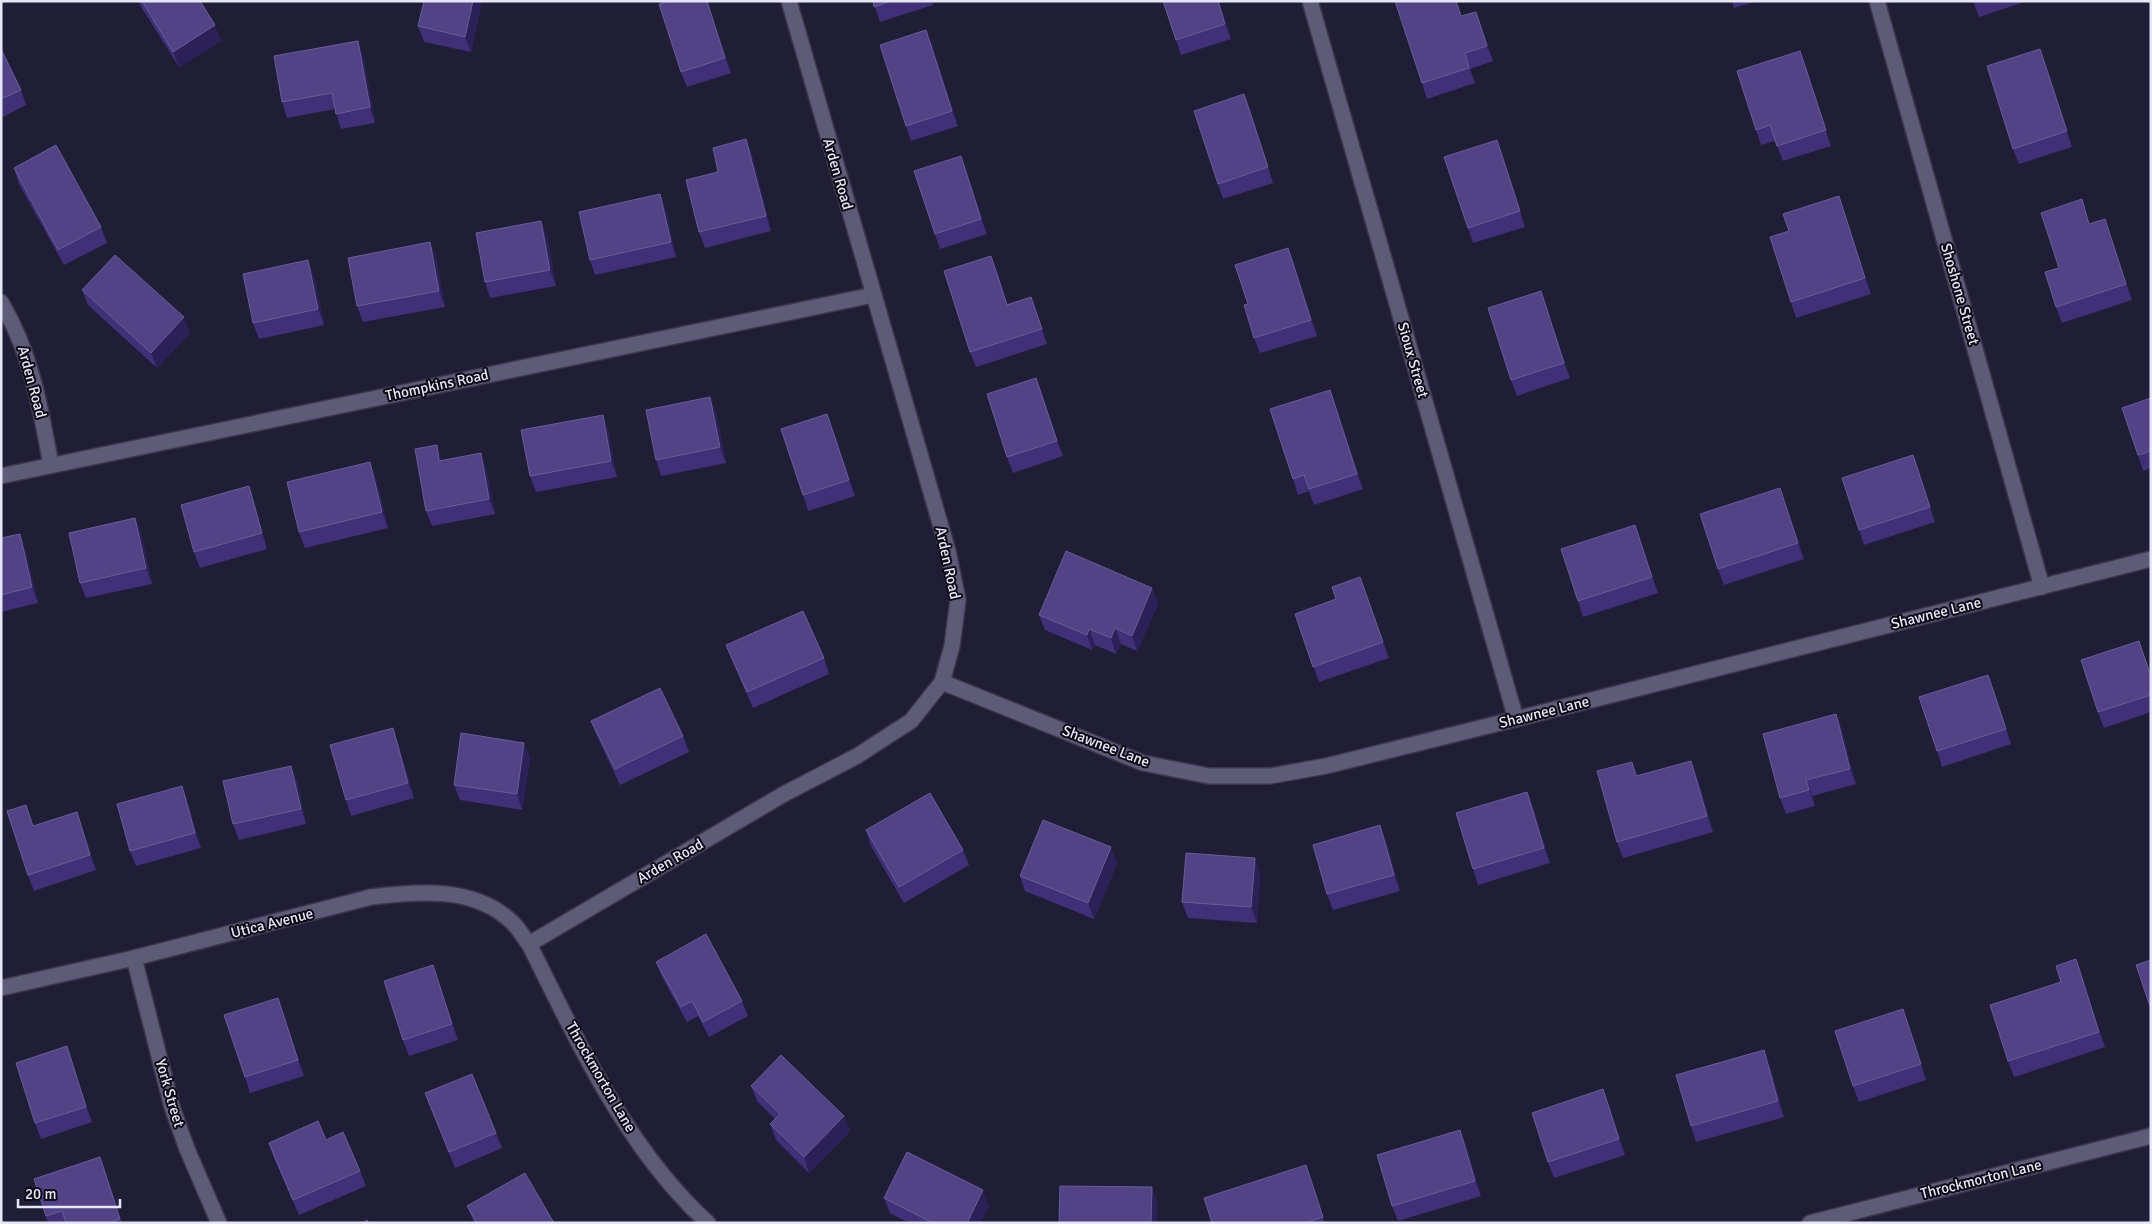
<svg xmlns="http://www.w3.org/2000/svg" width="2152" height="1224" font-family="Signika,sans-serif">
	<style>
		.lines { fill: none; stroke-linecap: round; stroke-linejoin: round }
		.minor-casing { stroke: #3b384d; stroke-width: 18 }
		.minor { stroke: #5d5b78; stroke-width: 15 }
		.wall { fill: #3f3078 }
		.shaded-wall { fill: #2b2058 }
		.building { fill: #514385; stroke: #685d97 }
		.labels { text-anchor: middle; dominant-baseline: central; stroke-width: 4; stroke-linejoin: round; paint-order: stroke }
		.street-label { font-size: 15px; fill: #e6e6f7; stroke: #0b0a15 }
	</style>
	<rect width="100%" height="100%" fill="#201e37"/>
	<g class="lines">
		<defs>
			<g id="minor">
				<path d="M 1310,1 L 1516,719"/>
				<path d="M 1877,1 L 2042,587"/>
				<path d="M 1,302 C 32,355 40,406 51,465"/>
				<path d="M 1,476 L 873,295"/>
				<path d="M 942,682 L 1143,763 L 1209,776 L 1270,776 L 1326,766 L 1516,719 L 2151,559"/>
				<path d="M 529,944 L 784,794 L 857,756 L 911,721 L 942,682 L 952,646 L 958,600 L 948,551 L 789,1"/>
				<path d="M 134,958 L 172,1107 L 187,1149 L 219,1223"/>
				<path d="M 1,988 L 134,958 L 371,897 C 419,891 475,886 513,923 C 519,929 524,938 529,944 C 577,1040 627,1150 708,1223"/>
				<path d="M 1810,1223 L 2151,1136"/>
			</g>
		</defs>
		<use href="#minor" class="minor-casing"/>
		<use href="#minor" class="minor"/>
	</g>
	<g class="wall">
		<path d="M 139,1 L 200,1 L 221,41 L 179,67 L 140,5 Z"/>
		<path d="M 482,1 L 471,52 L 424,42 L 418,26 Z"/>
		<path d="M 707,1 L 731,73 L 687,87 L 681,72 Z"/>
		<path d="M 873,1 L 932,1 L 933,5 L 880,22 Z"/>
		<path d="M 1219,1 L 1231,39 L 1181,55 L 1176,40 Z"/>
		<path d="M 1732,1 L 1757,1 L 1734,8 Z"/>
		<path d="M 1973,1 L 2027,1 L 1979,17 Z"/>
		<path d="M 1476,12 L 1493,61 L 1470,69 L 1475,83 L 1427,99 L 1422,83 L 1462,16 Z"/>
		<path d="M 932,45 L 958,126 L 911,141 L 906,126 Z"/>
		<path d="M 1,49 L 21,90 L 26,105 L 1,118 Z"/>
		<path d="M 2040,49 L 2072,147 L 2019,164 L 2013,149 Z"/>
		<path d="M 1800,51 L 1831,146 L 1783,161 L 1775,141 L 1761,145 L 1756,130 Z"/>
		<path d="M 363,56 L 375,123 L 341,129 L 335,109 L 287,118 L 282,102 Z"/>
		<path d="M 1250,110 L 1273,183 L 1223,199 L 1218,184 Z"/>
		<path d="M 746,139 L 752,155 L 771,231 L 705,248 L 699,232 L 718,172 Z"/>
		<path d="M 1497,140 L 1525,227 L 1473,243 L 1468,228 Z"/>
		<path d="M 14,168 L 101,227 L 107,243 L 64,265 L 19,184 Z"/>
		<path d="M 966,171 L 987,234 L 940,249 L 935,234 Z"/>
		<path d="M 666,210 L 676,257 L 595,275 L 590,260 Z"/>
		<path d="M 1844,212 L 1871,294 L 1796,318 L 1791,302 L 1789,231 Z"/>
		<path d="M 2090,224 L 2110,234 L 2132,300 L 2062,323 L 2056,307 L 2059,268 Z"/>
		<path d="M 547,236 L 556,286 L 490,298 L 485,282 Z"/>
		<path d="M 430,242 L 436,258 L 445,307 L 363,322 L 357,306 Z"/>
		<path d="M 1288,248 L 1294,263 L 1317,336 L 1260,353 L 1254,338 L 1248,304 Z"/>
		<path d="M 997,271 L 1007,304 L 1031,297 L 1047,344 L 976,367 L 970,352 Z"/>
		<path d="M 314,276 L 324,325 L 259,339 L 253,323 Z"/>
		<path d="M 82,290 L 190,333 L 157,368 L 88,305 Z"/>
		<path d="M 1546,306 L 1570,378 L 1517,396 L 1511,380 Z"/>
		<path d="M 1036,378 L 1063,456 L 1013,473 L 1007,457 Z"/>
		<path d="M 1330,390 L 1363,489 L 1314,505 L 1309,491 L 1298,495 L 1293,479 Z"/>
		<path d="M 710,397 L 716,413 L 726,463 L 661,476 L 656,460 Z"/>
		<path d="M 2151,398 L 2151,468 L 2143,471 L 2138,455 Z"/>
		<path d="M 603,415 L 608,431 L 617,477 L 536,492 L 530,476 Z"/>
		<path d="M 833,429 L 855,496 L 808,511 L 803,495 Z"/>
		<path d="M 1913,455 L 1935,522 L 1864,545 L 1859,530 Z"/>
		<path d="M 442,460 L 486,469 L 495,514 L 432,526 L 426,511 Z"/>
		<path d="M 376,478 L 388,528 L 305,548 L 299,532 Z"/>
		<path d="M 1780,488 L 1804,559 L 1724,585 L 1718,569 Z"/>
		<path d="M 254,502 L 267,549 L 200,568 L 194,552 Z"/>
		<path d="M 1635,525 L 1658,593 L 1583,617 L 1578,601 Z"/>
		<path d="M 141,533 L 152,584 L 86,598 L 80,583 Z"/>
		<path d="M 1,538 L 25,549 L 38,603 L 1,612 Z"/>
		<path d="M 1360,577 L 1389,658 L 1319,682 L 1295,614 L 1336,599 Z"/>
		<path d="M 1152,588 L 1158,604 L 1137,651 L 1121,644 L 1116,654 L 1095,645 L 1092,650 L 1045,630 L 1039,615 Z"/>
		<path d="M 726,645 L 824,658 L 829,674 L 753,708 L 732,660 Z"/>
		<path d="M 2145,657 L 2151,675 L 2151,712 L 2104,728 L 2098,712 Z"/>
		<path d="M 1994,690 L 2011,744 L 1942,767 L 1937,751 Z"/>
		<path d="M 1836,714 L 1842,730 L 1856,784 L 1812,796 L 1815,806 L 1786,814 L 1780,798 Z"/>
		<path d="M 591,721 L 683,736 L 689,752 L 620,785 L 597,736 Z"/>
		<path d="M 398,743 L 414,798 L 351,816 L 346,800 Z"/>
		<path d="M 524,743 L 530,758 L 522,810 L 460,800 L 454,785 Z"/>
		<path d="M 1632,762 L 1637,776 L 1697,776 L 1713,832 L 1623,858 L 1617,842 Z"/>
		<path d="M 297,781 L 306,824 L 239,840 L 233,824 Z"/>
		<path d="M 182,786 L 187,801 L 201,848 L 136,866 L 130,851 Z"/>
		<path d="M 1533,807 L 1550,863 L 1478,885 L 1473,869 Z"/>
		<path d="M 77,812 L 96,870 L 34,891 L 28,875 L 34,826 Z"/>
		<path d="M 866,830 L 963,850 L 969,865 L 904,903 L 871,846 Z"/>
		<path d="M 1386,841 L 1400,891 L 1333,910 L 1327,894 Z"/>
		<path d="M 1255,858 L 1260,874 L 1257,923 L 1188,918 L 1182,902 Z"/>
		<path d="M 1117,863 L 1094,919 L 1025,891 L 1020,876 Z"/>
		<path d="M 2076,959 L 2105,1047 L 2014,1077 L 2008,1061 Z"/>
		<path d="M 656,962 L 742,1001 L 748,1016 L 709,1037 L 698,1016 L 687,1022 L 662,977 Z"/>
		<path d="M 438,980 L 458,1040 L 409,1056 L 403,1040 Z"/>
		<path d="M 1903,1009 L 1926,1080 L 1859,1102 L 1853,1086 Z"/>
		<path d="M 283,1013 L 304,1076 L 250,1093 L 245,1077 Z"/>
		<path d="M 72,1062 L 92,1122 L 41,1139 L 35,1123 Z"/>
		<path d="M 1770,1066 L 1784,1117 L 1696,1142 L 1691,1126 Z"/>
		<path d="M 751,1086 L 844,1116 L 850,1131 L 809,1173 L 776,1140 L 770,1124 L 775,1119 L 757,1101 Z"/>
		<path d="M 425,1093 L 496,1133 L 502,1148 L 455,1168 Z"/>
		<path d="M 1609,1105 L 1625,1155 L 1554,1178 L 1548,1162 Z"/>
		<path d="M 1460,1130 L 1466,1145 L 1481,1196 L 1398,1221 L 1392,1206 Z"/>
		<path d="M 326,1140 L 360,1171 L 366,1186 L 299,1215 L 274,1158 L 269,1143 Z"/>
		<path d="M 100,1157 L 122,1223 L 48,1223 L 34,1179 Z"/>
		<path d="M 1306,1165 L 1325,1223 L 1212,1223 Z"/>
		<path d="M 884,1198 L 989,1206 L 980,1223 L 909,1223 L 890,1213 Z"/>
		<path d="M 467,1206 L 554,1223 L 474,1223 Z"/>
	</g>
	<g class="shaded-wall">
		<path d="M 473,1 L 482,1 L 471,52 L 465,37 Z"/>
		<path d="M 707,1 L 731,73 L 725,58 Z"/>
		<path d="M 1218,1 L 1219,1 L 1231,39 L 1225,24 Z"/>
		<path d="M 1476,12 L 1482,27 L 1493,61 L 1487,46 Z"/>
		<path d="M 215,25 L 221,41 L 179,67 L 173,52 Z"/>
		<path d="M 926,30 L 932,45 L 958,126 L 952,111 Z"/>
		<path d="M 358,41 L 363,56 L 375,123 L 370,107 Z"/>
		<path d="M 2040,49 L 2046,65 L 2072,147 L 2067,131 Z"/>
		<path d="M 1800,51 L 1806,66 L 1831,146 L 1826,130 Z"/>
		<path d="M 1244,94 L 1250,110 L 1273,183 L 1268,167 Z"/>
		<path d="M 746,139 L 752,155 L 771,231 L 766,216 Z"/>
		<path d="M 961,156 L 987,234 L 981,219 Z"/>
		<path d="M 660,194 L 666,210 L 676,257 L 671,242 Z"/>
		<path d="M 1839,196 L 1844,212 L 1871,294 L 1865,278 Z"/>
		<path d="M 2105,219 L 2132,300 L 2126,284 Z"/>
		<path d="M 541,221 L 547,236 L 556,286 L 550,270 Z"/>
		<path d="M 430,242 L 436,258 L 445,307 L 439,291 Z"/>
		<path d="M 1288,248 L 1294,263 L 1317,336 L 1311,320 Z"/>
		<path d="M 308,260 L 314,276 L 324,325 L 318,309 Z"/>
		<path d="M 1541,291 L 1570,378 L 1564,363 Z"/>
		<path d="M 1031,297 L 1037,312 L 1047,344 L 1042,329 Z"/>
		<path d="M 184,317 L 190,333 L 157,368 L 151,353 Z"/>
		<path d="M 1036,378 L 1042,393 L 1063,456 L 1057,441 Z"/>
		<path d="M 1330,390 L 1336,405 L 1363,489 L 1357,474 Z"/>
		<path d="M 710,397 L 716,413 L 726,463 L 720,447 Z"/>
		<path d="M 827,414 L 833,429 L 855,496 L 849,480 Z"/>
		<path d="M 603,415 L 608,431 L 617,477 L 611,461 Z"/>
		<path d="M 437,445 L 442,461 L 439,461 Z"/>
		<path d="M 481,453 L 486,469 L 495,514 L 489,499 Z"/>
		<path d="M 1913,455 L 1919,470 L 1935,522 L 1930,507 Z"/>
		<path d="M 370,462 L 376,478 L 388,528 L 382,512 Z"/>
		<path d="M 249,486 L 254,502 L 267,549 L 262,533 Z"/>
		<path d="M 1780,488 L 1786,504 L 1804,559 L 1798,543 Z"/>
		<path d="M 135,518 L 141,533 L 152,584 L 146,568 Z"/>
		<path d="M 1635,525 L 1641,541 L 1658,593 L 1652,577 Z"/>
		<path d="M 20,534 L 25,549 L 38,603 L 32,587 Z"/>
		<path d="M 1152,588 L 1158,604 L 1137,651 L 1132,636 Z"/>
		<path d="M 1115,628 L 1121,644 L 1116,654 L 1111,638 Z"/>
		<path d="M 1089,629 L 1095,645 L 1092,650 L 1087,635 Z"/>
		<path d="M 1988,675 L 1994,690 L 2011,744 Z"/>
		<path d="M 1836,714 L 1842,730 L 1856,784 L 1850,769 Z"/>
		<path d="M 393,728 L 398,743 L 414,798 L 408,783 Z"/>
		<path d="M 524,743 L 530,758 L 522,810 L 517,794 Z"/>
		<path d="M 1691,761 L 1697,776 L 1713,832 L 1707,816 Z"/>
		<path d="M 291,766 L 297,781 L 306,824 L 301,809 Z"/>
		<path d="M 1806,780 L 1812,796 L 1815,806 L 1809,790 Z"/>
		<path d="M 182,786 L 187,801 L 201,848 L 195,833 Z"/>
		<path d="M 1527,792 L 1533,807 L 1550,863 L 1544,848 Z"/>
		<path d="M 77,812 L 82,828 L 96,870 L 90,855 Z"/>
		<path d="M 1380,825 L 1386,841 L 1400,891 L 1394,875 Z"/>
		<path d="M 1111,847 L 1117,863 L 1094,919 L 1088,903 Z"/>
		<path d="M 1255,858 L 1260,874 L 1257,923 L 1251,907 Z"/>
		<path d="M 2076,959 L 2081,975 L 2105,1047 L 2099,1032 Z"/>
		<path d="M 433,965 L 458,1040 L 452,1024 Z"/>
		<path d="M 278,998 L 304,1076 L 298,1060 Z"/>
		<path d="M 67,1046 L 72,1062 L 92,1122 L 86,1107 Z"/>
		<path d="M 1764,1050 L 1770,1066 L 1784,1117 L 1778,1101 Z"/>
		<path d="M 1603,1089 L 1609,1105 L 1625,1155 L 1619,1139 Z"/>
		<path d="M 844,1116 L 850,1131 L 809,1173 L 804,1157 Z"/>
		<path d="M 1460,1130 L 1466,1145 L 1481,1196 L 1475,1181 Z"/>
		<path d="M 100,1157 L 106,1173 L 122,1223 L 120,1219 Z"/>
		<path d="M 1306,1165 L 1312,1181 L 1325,1223 L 1323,1217 Z"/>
		<path d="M 1152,1187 L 1157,1202 L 1157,1223 L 1151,1223 Z"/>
		<path d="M 983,1190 L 989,1206 L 980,1223 L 967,1223 Z"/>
	</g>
	<g class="building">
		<path d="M 142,1 L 200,1 L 215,25 L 173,52 Z"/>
		<path d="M 424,1 L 473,1 L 465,37 L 418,26 Z"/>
		<path d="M 669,1 L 707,1 L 725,58 L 681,72 L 659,4 Z"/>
		<path d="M 873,1 L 891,1 L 874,7 Z"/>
		<path d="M 1163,1 L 1218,1 L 1225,24 L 1176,40 Z"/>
		<path d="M 1395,1 L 1456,1 L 1461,16 L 1476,12 L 1487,46 L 1465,53 L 1469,68 L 1422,83 Z"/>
		<path d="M 926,30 L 952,111 L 906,126 L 880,45 Z"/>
		<path d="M 358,41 L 370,107 L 336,114 L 332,93 L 282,102 L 274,56 Z"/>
		<path d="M 1,49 L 21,90 L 1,99 Z"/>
		<path d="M 2040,49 L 2067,131 L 2013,149 L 1987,66 Z"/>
		<path d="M 1800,51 L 1826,130 L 1777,146 L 1770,125 L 1756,130 L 1737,71 Z"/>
		<path d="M 1244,94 L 1268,167 L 1218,184 L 1194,111 Z"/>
		<path d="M 746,139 L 766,216 L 699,232 L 686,180 L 718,172 L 713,148 Z"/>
		<path d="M 1497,140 L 1520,211 L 1468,228 L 1444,157 Z"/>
		<path d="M 56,145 L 101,227 L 58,250 L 14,168 Z"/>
		<path d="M 961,156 L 981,219 L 935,234 L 914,171 Z"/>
		<path d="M 660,194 L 671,242 L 590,260 L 579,212 Z"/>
		<path d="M 1839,196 L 1865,278 L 1791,302 L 1770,237 L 1789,231 L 1783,214 Z"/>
		<path d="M 2082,199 L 2089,224 L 2105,219 L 2126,284 L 2056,307 L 2045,272 L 2059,268 L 2041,213 Z"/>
		<path d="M 541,221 L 550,270 L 485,282 L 476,233 Z"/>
		<path d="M 430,242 L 439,291 L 357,306 L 348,258 Z"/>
		<path d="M 1288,248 L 1311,320 L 1254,338 L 1244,305 L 1248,304 L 1235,265 Z"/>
		<path d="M 115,255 L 184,317 L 151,353 L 82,290 Z"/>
		<path d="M 991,256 L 1007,305 L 1031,297 L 1042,329 L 970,352 L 944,271 Z"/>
		<path d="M 308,260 L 318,309 L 253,323 L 243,274 Z"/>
		<path d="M 1541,291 L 1564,363 L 1511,380 L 1488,308 Z"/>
		<path d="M 1036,378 L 1057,441 L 1007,457 L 987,394 Z"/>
		<path d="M 1330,390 L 1357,474 L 1309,489 L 1304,475 L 1293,479 L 1270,409 Z"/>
		<path d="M 710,397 L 720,447 L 656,460 L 646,410 Z"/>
		<path d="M 2151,398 L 2151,451 L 2138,455 L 2122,408 Z"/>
		<path d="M 827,414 L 849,480 L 803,495 L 781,429 Z"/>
		<path d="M 603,415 L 611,461 L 530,476 L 521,430 Z"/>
		<path d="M 437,445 L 439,461 L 481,453 L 489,499 L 426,511 L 415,449 Z"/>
		<path d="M 1913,455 L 1930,507 L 1859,530 L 1842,478 Z"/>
		<path d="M 370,462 L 382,512 L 299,532 L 287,482 Z"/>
		<path d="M 249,486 L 262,533 L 194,552 L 181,505 Z"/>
		<path d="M 1780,488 L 1798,543 L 1718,569 L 1700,514 Z"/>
		<path d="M 135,518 L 146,568 L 80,583 L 69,533 Z"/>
		<path d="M 1635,525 L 1652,577 L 1578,601 L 1561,549 Z"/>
		<path d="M 20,534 L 32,587 L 1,595 L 1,538 Z"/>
		<path d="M 1066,551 L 1152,588 L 1132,636 L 1115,628 L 1111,638 L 1089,629 L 1087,635 L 1039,615 Z"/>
		<path d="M 1360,577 L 1383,642 L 1313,667 L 1295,614 L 1336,599 L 1332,587 Z"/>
		<path d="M 803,611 L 824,658 L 747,692 L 726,645 Z"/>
		<path d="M 2139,641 L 2151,677 L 2151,695 L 2098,712 L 2081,660 Z"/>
		<path d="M 1988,675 L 2006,729 L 1937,751 L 1919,697 Z"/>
		<path d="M 660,688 L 683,736 L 615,769 L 591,721 Z"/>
		<path d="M 1836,714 L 1850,769 L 1806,780 L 1809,790 L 1780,798 L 1763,734 Z"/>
		<path d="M 393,728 L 408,783 L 346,800 L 330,745 Z"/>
		<path d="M 461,733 L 524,743 L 517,794 L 454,785 Z"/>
		<path d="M 1691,761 L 1707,816 L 1617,842 L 1597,771 L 1632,762 L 1636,776 Z"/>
		<path d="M 291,766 L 301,809 L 233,824 L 223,781 Z"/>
		<path d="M 182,786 L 195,833 L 130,851 L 117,804 Z"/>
		<path d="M 1527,792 L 1544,848 L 1473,869 L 1456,813 Z"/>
		<path d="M 930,793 L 963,850 L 899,887 L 866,830 Z"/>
		<path d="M 26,805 L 33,826 L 77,812 L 90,855 L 28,875 L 7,811 Z"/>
		<path d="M 1043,820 L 1111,847 L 1088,903 L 1020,876 Z"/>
		<path d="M 1380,825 L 1394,875 L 1327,894 L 1313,845 Z"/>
		<path d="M 1186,853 L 1255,858 L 1251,907 L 1182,902 Z"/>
		<path d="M 706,934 L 742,1001 L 703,1022 L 692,1001 L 681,1007 L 656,962 Z"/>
		<path d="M 2076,959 L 2099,1032 L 2008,1061 L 1990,1005 L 2061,982 L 2056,966 Z"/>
		<path d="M 2151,960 L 2151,1009 L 2136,965 Z"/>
		<path d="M 433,965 L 452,1024 L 403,1040 L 384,981 Z"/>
		<path d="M 278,998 L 298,1060 L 245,1077 L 224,1015 Z"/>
		<path d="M 1903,1009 L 1921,1064 L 1853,1086 L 1835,1031 Z"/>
		<path d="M 67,1046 L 86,1107 L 35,1123 L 16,1063 Z"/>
		<path d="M 1764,1050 L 1778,1101 L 1691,1126 L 1676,1075 Z"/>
		<path d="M 781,1055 L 844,1116 L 804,1157 L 770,1124 L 780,1114 L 751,1086 Z"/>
		<path d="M 472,1074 L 496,1133 L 449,1152 L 425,1093 Z"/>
		<path d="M 1603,1089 L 1619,1139 L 1548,1162 L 1532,1113 Z"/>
		<path d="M 318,1121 L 326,1140 L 343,1132 L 360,1171 L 293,1200 L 269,1143 Z"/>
		<path d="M 1460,1130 L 1475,1181 L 1392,1206 L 1377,1155 Z"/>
		<path d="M 907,1152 L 983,1190 L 967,1223 L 933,1223 L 884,1198 Z"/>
		<path d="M 100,1157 L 120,1219 L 109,1223 L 66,1223 L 62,1211 L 46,1216 L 34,1179 Z"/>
		<path d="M 1306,1165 L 1323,1217 L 1305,1223 L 1212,1223 L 1204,1198 Z"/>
		<path d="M 525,1173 L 554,1223 L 477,1223 L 467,1206 Z"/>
		<path d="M 1060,1186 L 1152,1187 L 1151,1223 L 1059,1223 Z"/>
		<path d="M 367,1220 L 369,1223 L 363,1223 Z"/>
	</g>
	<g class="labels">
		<g class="street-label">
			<text transform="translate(838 174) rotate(74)">Arden Road</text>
			<text transform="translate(1960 294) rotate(74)">Shoshone Street</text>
			<text transform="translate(1413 360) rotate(74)">Sioux Street</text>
			<text transform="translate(32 382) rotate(75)">Arden Road</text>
			<text transform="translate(437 385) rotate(-12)">Thompkins Road</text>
			<text transform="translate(948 563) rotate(78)">Arden Road</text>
			<text transform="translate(1936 613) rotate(-14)">Shawnee Lane</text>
			<text transform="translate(1544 712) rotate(-14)">Shawnee Lane</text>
			<text transform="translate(1106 746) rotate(21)">Shawnee Lane</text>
			<text transform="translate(670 861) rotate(-30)">Arden Road</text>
			<text transform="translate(272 923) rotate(-14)">Utica Avenue</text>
			<text transform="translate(601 1077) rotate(60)">Throckmorton Lane</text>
			<text transform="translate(170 1093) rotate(74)">York Street</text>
			<text transform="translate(1981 1179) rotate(-14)">Throckmorton Lane</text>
		</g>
	</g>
	<rect width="2152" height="1224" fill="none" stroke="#e6e6f7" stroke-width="5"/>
	<path d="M18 1199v8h102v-8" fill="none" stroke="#e6e6f7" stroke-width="2.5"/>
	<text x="25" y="1199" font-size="15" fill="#e6e6f7" stroke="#0b0a15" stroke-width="4" paint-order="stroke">20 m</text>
</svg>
